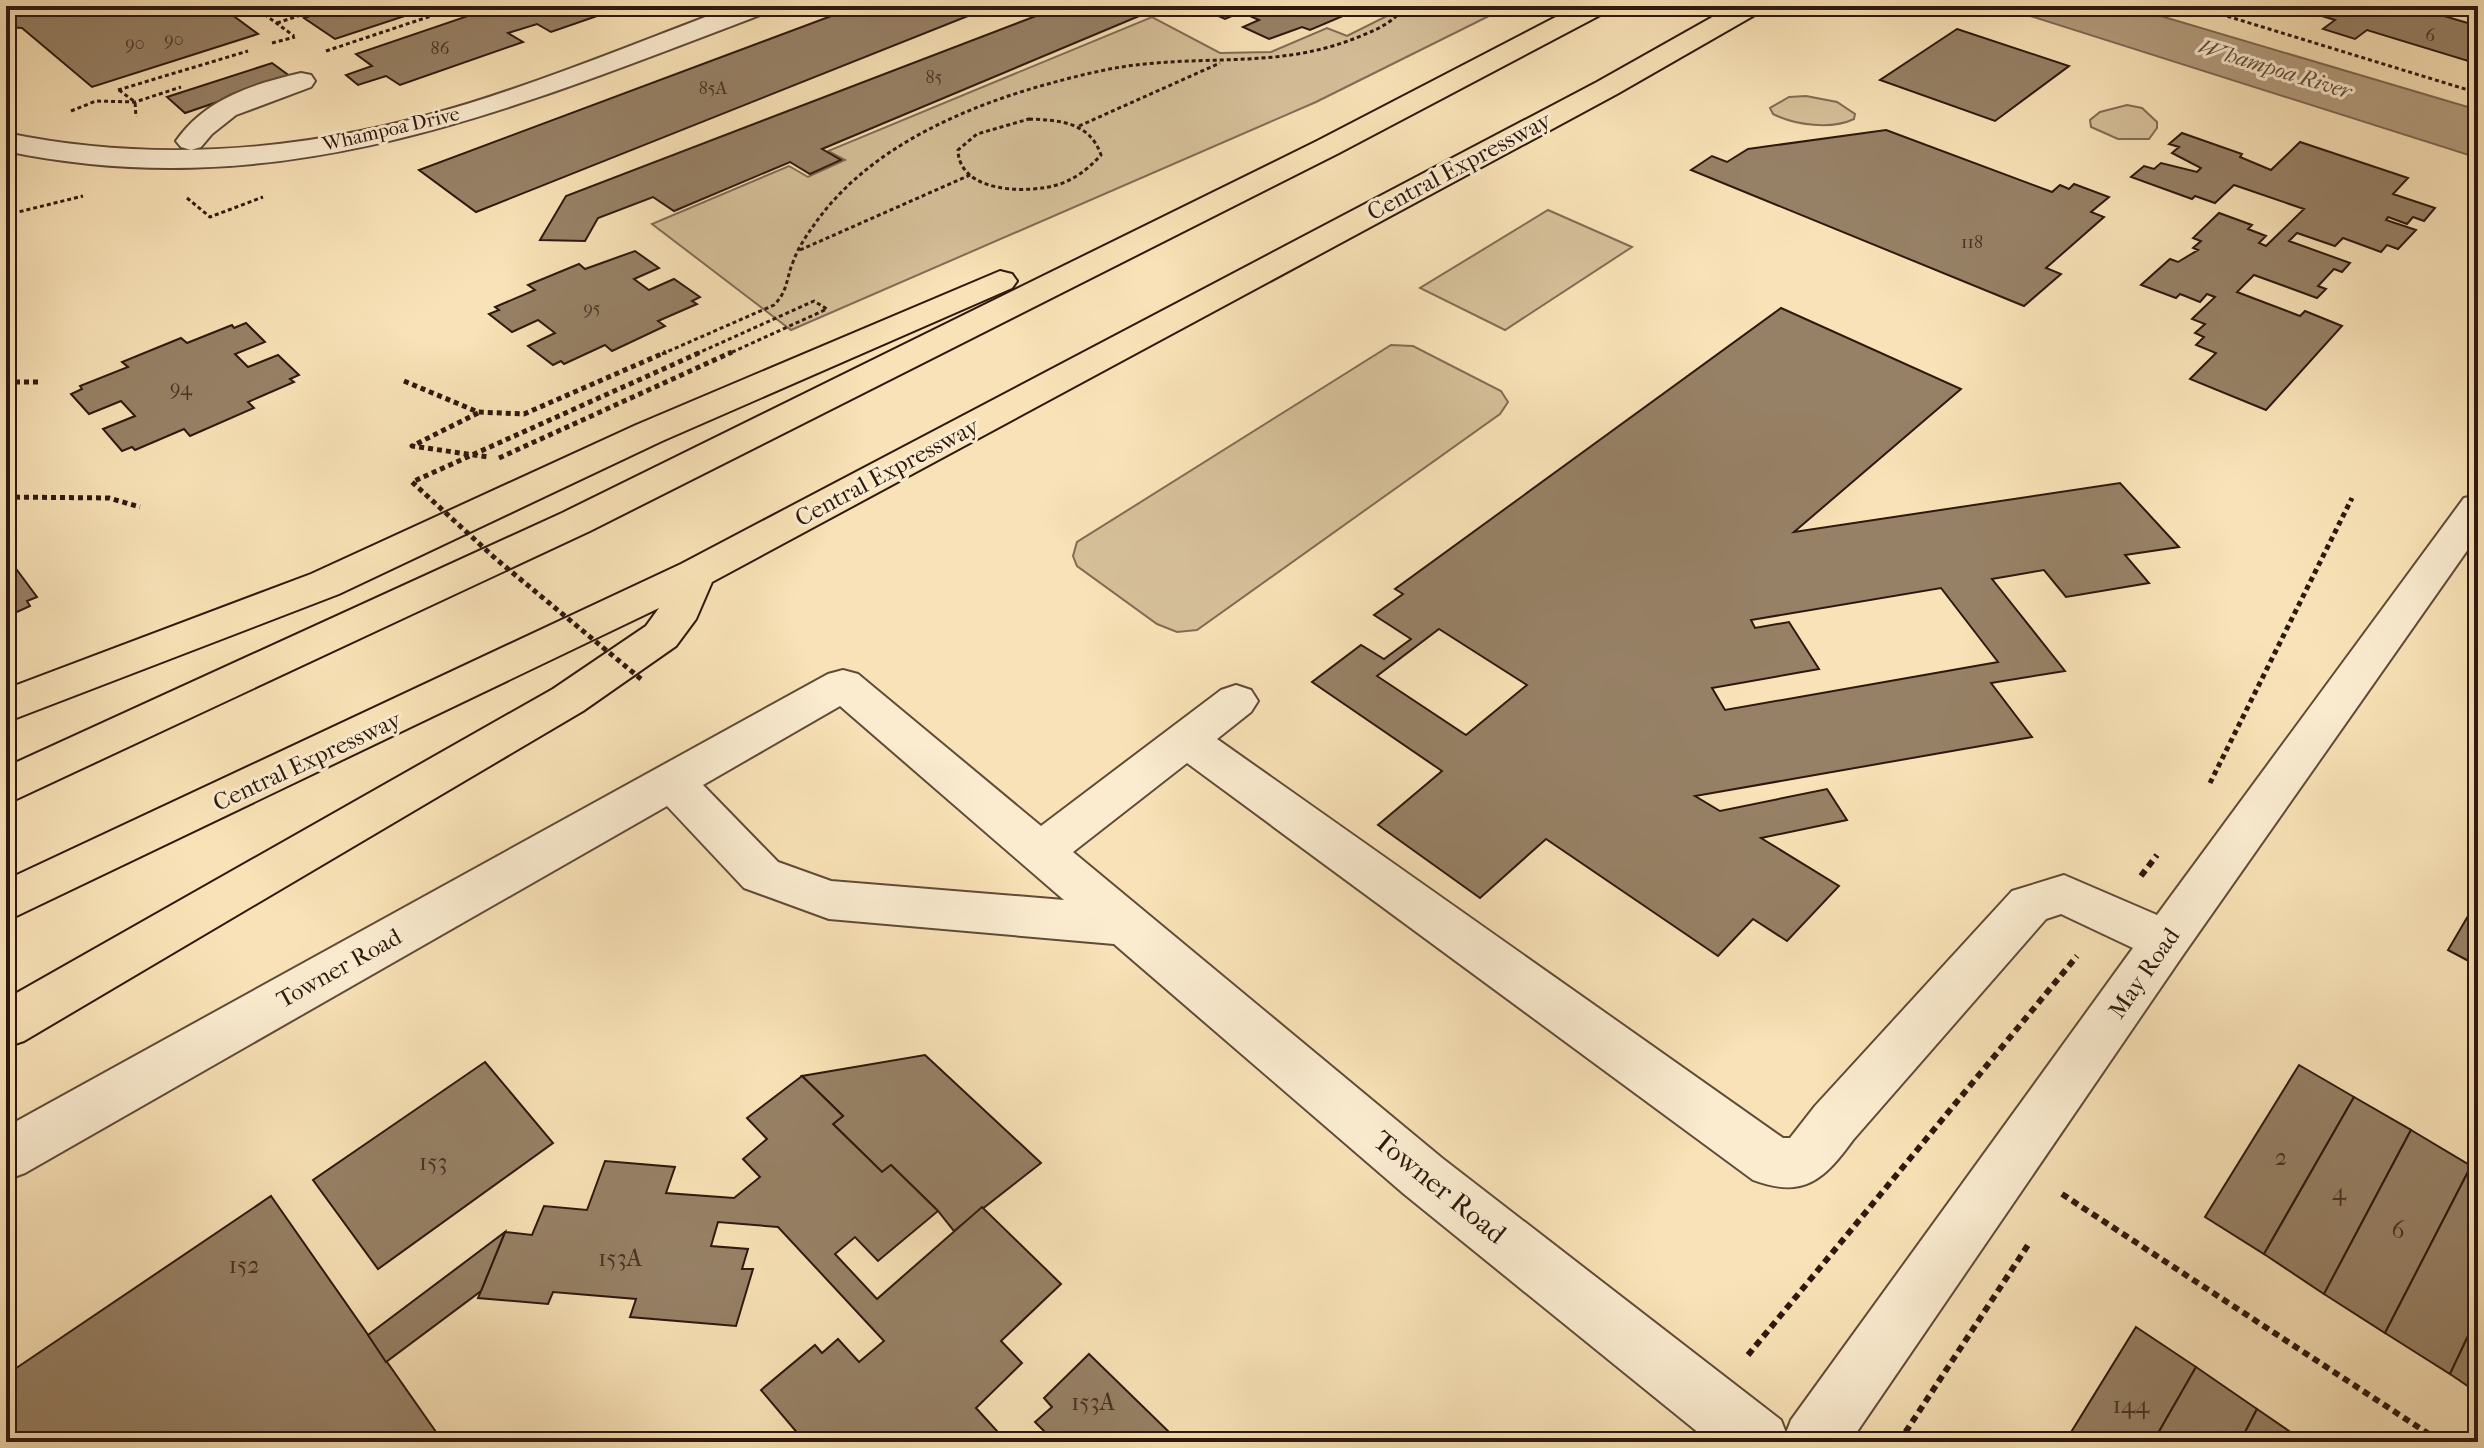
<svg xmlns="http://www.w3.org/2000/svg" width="2484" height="1448" font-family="'IM FELL French Canon',serif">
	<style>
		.green { fill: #d6c09a; stroke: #826c54; stroke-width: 2 }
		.water { fill: #b49d7e; stroke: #7e6851; stroke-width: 2 }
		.building { fill: #978166; stroke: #2d180e; stroke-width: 2; fill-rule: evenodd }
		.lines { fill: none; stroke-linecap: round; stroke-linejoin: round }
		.minor-casing { stroke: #604a38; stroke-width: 4 }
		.highway-casing { stroke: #2d180e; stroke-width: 4 }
		.path-far2 { stroke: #2d180e; stroke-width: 3; stroke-dasharray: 4 3; stroke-linecap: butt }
		.path-far1 { stroke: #2d180e; stroke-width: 5; stroke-dasharray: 5 4; stroke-linecap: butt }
		.path { stroke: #2d180e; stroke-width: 6; stroke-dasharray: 7 5; stroke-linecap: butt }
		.minor { fill: #fbecd0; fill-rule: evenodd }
		.highway { fill: #f9e2b7; fill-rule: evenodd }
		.path-bridge-far1 { stroke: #2d180e; stroke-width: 3; stroke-dasharray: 4 3; stroke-linecap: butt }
		.path-bridge { stroke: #2d180e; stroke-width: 5; stroke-dasharray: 5 4; stroke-linecap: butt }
		.labels { text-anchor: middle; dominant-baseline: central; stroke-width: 6; stroke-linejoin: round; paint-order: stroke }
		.far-number-label { font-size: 18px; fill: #483224 }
		.far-street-label { font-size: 20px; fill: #2d180e; stroke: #fbecd0 }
		.number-label { font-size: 20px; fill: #483224 }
		.far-water-label { font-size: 22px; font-style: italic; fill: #634d3b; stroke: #fbecd0 }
		.street-label { font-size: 24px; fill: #2d180e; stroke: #fbecd0 }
		.near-number-label { font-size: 24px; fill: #483224 }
		.near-street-label { font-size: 28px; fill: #2d180e; stroke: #fbecd0 }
	</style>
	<rect width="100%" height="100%" fill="#f9e2b7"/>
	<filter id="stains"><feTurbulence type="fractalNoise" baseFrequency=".0025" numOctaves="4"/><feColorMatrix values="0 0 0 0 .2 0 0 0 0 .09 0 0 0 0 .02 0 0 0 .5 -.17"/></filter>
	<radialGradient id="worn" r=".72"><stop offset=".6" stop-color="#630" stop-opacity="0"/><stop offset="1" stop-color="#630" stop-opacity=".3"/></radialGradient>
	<g class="green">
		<path d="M 1374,6 L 1509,6 L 1316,102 L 791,330 L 652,224 L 789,166 L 808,177 L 845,160 L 828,151 L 1152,17 L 1220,53 L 1271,52 L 1327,28 L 1347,36 L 1389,15 L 1372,7 Z"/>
		<path d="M 1806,96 L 1837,102 L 1855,114 L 1854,119 C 1831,130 1795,125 1773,114 L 1770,108 L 1789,97 Z"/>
		<path d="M 2127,105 L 2142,108 L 2157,122 L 2157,128 L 2149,139 L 2118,139 L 2091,127 L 2090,120 L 2100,112 Z"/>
		<path d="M 1548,210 L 1632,247 L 1505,330 L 1420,288 Z"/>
		<path d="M 1391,345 L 1413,346 L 1501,391 L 1508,402 L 1500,414 L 1197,630 L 1177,632 L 1157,624 L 1077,566 L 1073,556 L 1077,542 Z"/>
	</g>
	<path class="water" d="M 1999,6 L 2127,6 L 2478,110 L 2478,158 Z"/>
	<g class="building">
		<path d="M 6,6 L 220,6 L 258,34 L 92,87 L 22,28 L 6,27 Z"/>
		<path d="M 340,6 L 435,6 L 335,39 L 304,18 Z"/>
		<path d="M 469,6 L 626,6 L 551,32 L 537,24 L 508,33 L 523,42 L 400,85 L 386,76 L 358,85 L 346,75 L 372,66 L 356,54 L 474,14 L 465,7 Z"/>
		<path d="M 858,6 L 993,6 L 476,212 L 419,170 Z"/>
		<path d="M 1062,6 L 1163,6 L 822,149 L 841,160 L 810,174 L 790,162 L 674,211 L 653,197 L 598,218 L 585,241 L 540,240 L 566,196 Z"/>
		<path d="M 1204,6 L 1348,6 L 1335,12 L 1343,16 L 1310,30 L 1302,27 L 1269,39 L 1243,27 L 1259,20 L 1241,12 L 1225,19 L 1200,8 Z"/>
		<path d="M 2289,6 L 2410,6 L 2478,26 L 2478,64 L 2367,30 L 2355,39 L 2323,29 L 2335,20 Z"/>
		<path d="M 1957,29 L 2069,66 L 1995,121 L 1880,80 Z"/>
		<path d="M 272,63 L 291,77 L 185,113 L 167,97 Z"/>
		<path d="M 1886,130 L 2052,192 L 2060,185 L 2069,189 L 2074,184 L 2109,197 L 2091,212 L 2104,217 L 2046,268 L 2061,274 L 2024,306 L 1691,170 L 1712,156 L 1727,162 L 1748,149 Z"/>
		<path d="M 2182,133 L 2242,154 L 2240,157 L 2271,170 L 2300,142 L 2408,178 L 2393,194 L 2435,208 L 2424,221 L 2413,217 L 2407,224 L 2388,217 L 2386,220 L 2416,230 L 2398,249 L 2387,245 L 2381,252 L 2343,238 L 2335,246 L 2297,233 L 2289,241 L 2350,263 L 2342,272 L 2334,269 L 2318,286 L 2326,289 L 2317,298 L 2254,275 L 2237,292 L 2300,316 L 2305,311 L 2342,326 L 2266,410 L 2190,379 L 2216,353 L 2196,345 L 2204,337 L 2195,333 L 2205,324 L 2192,319 L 2215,297 L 2207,294 L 2200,302 L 2180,294 L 2176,298 L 2141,285 L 2170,259 L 2178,262 L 2198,250 L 2193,248 L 2201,241 L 2193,238 L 2219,213 L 2252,225 L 2248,229 L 2266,236 L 2259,243 L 2266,246 L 2304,209 L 2234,185 L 2215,203 L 2195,196 L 2192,199 L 2131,177 L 2144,166 L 2154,169 L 2161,163 L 2197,172 L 2201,168 L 2172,153 L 2179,147 L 2169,144 Z"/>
		<path d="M 635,251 L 659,268 L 634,279 L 649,290 L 674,279 L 700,297 L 692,301 L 697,304 L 658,321 L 665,326 L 612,351 L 605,345 L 564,364 L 561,361 L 553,365 L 528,346 L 555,333 L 538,320 L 512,332 L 489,314 L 499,310 L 495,307 L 535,290 L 528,285 L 579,264 L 585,269 Z"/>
		<path d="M 1781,308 L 1961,389 L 1794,532 L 2120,483 L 2179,547 L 2125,555 L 2149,583 L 2066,597 L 2044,570 L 1992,579 L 2065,671 L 1991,683 L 2032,737 L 1695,796 L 1720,811 L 1827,789 L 1847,820 L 1761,838 L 1839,886 L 1787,941 L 1753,919 L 1718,956 L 1546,839 L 1480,898 L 1378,825 L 1442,771 L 1312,682 L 1361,645 L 1384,659 L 1411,639 L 1374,615 L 1403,594 L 1395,589 ZM 1941,588 L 1998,662 L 1725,710 L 1712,688 L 1819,669 L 1789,622 L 1755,628 L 1751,620 ZM 1439,629 L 1527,685 L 1466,735 L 1377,676 Z"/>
		<path d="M 246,323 L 265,342 L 235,354 L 248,367 L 278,355 L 299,375 L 290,379 L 294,382 L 248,402 L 254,408 L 190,436 L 184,429 L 135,450 L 132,447 L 122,451 L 103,429 L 135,416 L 121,401 L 89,414 L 71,394 L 82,389 L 80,386 L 128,367 L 122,362 L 181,338 L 187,343 L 232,325 L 234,328 Z"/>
		<path d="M 17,570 L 37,597 L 27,601 L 30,606 L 6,617 L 6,575 Z"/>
		<path d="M 2478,899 L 2478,966 L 2448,950 Z"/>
		<path d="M 925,1055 L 1041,1163 L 954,1231 L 938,1211 L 891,1165 L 882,1172 L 833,1124 L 843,1116 L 802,1076 Z"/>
		<path d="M 485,1062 L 553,1143 L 378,1269 L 313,1180 Z"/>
		<path d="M 2299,1065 L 2354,1097 L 2264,1254 L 2205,1217 Z"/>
		<path d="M 802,1076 L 843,1116 L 833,1124 L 882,1172 L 891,1165 L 938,1211 L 878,1261 L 855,1237 L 835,1254 L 877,1299 L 982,1207 L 1061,1284 L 1001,1341 L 1022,1363 L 976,1408 L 1007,1442 L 805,1442 L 761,1390 L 815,1345 L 822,1353 L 838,1339 L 859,1362 L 884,1341 L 778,1227 L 718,1222 L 711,1246 L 748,1249 L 742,1269 L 753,1269 L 736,1326 L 630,1317 L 636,1299 L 553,1292 L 548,1304 L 478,1298 L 505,1232 L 532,1235 L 544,1206 L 587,1210 L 605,1161 L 675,1167 L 666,1193 L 734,1198 L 760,1177 L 743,1159 L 767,1139 L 747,1118 Z"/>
		<path d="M 2354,1097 L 2411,1130 L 2324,1294 L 2264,1254 Z"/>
		<path d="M 2411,1130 L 2471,1166 L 2385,1333 L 2324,1294 Z"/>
		<path d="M 2471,1166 L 2478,1170 L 2478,1315 L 2450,1374 L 2385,1333 Z"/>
		<path d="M 271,1196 L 443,1442 L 229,1442 L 226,1436 L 217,1442 L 6,1442 L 6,1375 Z"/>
		<path d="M 505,1232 L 481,1291 L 386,1362 L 368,1335 Z"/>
		<path d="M 2478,1315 L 2478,1393 L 2450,1374 Z"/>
		<path d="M 2136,1327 L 2196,1367 L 2153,1442 L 2065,1442 Z"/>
		<path d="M 1089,1354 L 1169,1432 L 1159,1442 L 1055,1442 L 1035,1422 L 1052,1407 L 1044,1398 Z"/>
		<path d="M 2196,1367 L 2257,1409 L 2240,1442 L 2153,1442 Z"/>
		<path d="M 2257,1409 L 2305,1442 L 2240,1442 Z"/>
	</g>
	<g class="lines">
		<defs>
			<g id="minor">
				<path d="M 735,6 L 772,6 L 768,12 C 514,108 284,209 6,151 L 6,133 C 160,165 317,150 467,104 C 557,76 646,39 735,6 Z"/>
				<path d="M 301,73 L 311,75 L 315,81 L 311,87 L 236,115 L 212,134 L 201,147 L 191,150 L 181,147 L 176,141 C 205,99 253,84 301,73 Z"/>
				<path d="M 2478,495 L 2478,535 L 2183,955 L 1850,1442 L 1710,1442 L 1404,1194 L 1114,944 L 829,919 L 744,888 L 667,806 L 25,1173 L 6,1180 L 6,1127 L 828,674 L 843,670 L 858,674 L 1041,826 L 1221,690 L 1236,685 L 1251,690 L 1258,701 L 1251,712 L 1217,739 L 1783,1138 L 1790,1138 L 1815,1106 L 2012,891 L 2064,875 L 2157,915 L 2464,498 ZM 840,706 L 1064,900 L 831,881 L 778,862 L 703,785 ZM 1187,763 L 1753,1180 C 1803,1199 1824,1180 1853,1140 L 2046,919 L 2061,914 L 2133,948 L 1791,1420 L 1786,1433 L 1781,1420 L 1442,1158 L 1073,852 Z"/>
			</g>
			<g id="highway">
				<path d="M 1577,6 L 1610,6 L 1606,12 L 1339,153 L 590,531 L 6,804 L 6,767 L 562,513 L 1317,141 Z"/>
				<path d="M 1732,6 L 1764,6 L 1760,12 L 1617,94 L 712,582 L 696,619 L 676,646 L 583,711 L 24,1041 L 6,1047 L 6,999 L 553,689 L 646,626 L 659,608 L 6,921 L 6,880 L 681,564 L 1597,82 Z"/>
				<path d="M 1000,271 L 1012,274 L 1017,281 L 1012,288 L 662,441 L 339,594 L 6,722 L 6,689 L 311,574 L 636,425 Z"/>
			</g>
		</defs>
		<use href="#minor" class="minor-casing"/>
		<use href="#highway" class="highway-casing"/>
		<g class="path-far2">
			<path d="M 253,6 L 294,36"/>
			<path d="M 2194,6 L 2478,93"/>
			<path d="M 277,23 L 328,6"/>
			<path d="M 272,43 L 295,37"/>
			<path d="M 326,51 L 461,6"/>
			<path d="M 118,90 L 248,51"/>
			<path d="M 119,90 L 135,102 L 136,117"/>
			<path d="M 71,111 L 96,101 L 135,102 L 181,87"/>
			<path d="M 1029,119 C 1059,120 1090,122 1101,155 C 1089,168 1077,178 1060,184 C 1030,194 959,194 958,150 L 977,134 Z"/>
			<path d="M 1079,126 L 1220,63"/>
			<path d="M 187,198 L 210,217 L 263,197"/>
			<path d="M 6,215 L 83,196"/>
			<path d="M 800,250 L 970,175"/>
			<path d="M 662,354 L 774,305 C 788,291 786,279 793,262 C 798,248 806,236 814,225 C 866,150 959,109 1044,85 C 1077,76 1111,67 1145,64 C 1222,56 1286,67 1361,36 C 1378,29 1394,22 1405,6"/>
		</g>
		<g class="path-far1">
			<path d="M 404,381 L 478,412 L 524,414 L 666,352"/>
			<path d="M 6,382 L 41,382"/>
			<path d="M 478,413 L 412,446 L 488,457"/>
			<path d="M 6,497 L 109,498 L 140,507"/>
			<path d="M 2210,783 L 2352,498"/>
		</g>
		<g class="path">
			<path d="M 2141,876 L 2157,855"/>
			<path d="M 2062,1194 L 2441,1442"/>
			<path d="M 1748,1355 L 2077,956"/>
			<path d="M 1899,1442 L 2028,1245"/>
		</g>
		<use href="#minor" class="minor"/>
		<use href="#highway" class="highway"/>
		<path class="path-bridge-far1" d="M 696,354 L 814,301 L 827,309 L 728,354"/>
		<g class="path-bridge">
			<path d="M 499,458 L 732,352"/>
			<path d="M 641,679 L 496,559 L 412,482 L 701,352"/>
		</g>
	</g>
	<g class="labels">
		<g class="far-number-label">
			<text x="2430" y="35">6</text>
			<text x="174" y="39">90</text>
			<text x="135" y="43">90</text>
			<text x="440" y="48">86</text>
			<text x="934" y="77">85</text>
			<text x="713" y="88">85A</text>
			<text x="1972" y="242">118</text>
			<text x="592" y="308">95</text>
		</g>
		<g class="far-street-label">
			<text transform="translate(391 129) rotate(-13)">Whampoa Drive</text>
		</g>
		<g class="number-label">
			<text x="181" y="388">94</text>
		</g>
		<g class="far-water-label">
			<text transform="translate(2275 69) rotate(17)">Whampoa River</text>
		</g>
		<g class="street-label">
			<text transform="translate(1459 166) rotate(-28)">Central Expressway</text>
			<text transform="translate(887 472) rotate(-28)">Central Expressway</text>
			<text transform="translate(307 761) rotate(-25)">Central Expressway</text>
			<text transform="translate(339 968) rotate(-29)">Towner Road</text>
			<text transform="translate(2144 973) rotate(-55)">May Road</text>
		</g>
		<g class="near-number-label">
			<text x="2281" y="1157">2</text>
			<text x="433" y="1162">153</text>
			<text x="2339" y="1192">4</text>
			<text x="2398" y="1230">6</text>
			<text x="620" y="1258">153A</text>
			<text x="244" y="1265">152</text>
			<text x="1093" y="1402">153A</text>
			<text x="2131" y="1405">144</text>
		</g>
		<g class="near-street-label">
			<text transform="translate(1440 1187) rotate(39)">Towner Road</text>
		</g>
	</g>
	<rect width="2484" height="1448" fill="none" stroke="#f9e2b7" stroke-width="32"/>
	<rect x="8" y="8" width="2468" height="1432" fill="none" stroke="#2d180e" stroke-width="4"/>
	<rect x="16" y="16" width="2452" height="1416" fill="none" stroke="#2d180e" stroke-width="2"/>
	<rect width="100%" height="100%" filter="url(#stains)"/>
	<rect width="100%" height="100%" fill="url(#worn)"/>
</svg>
